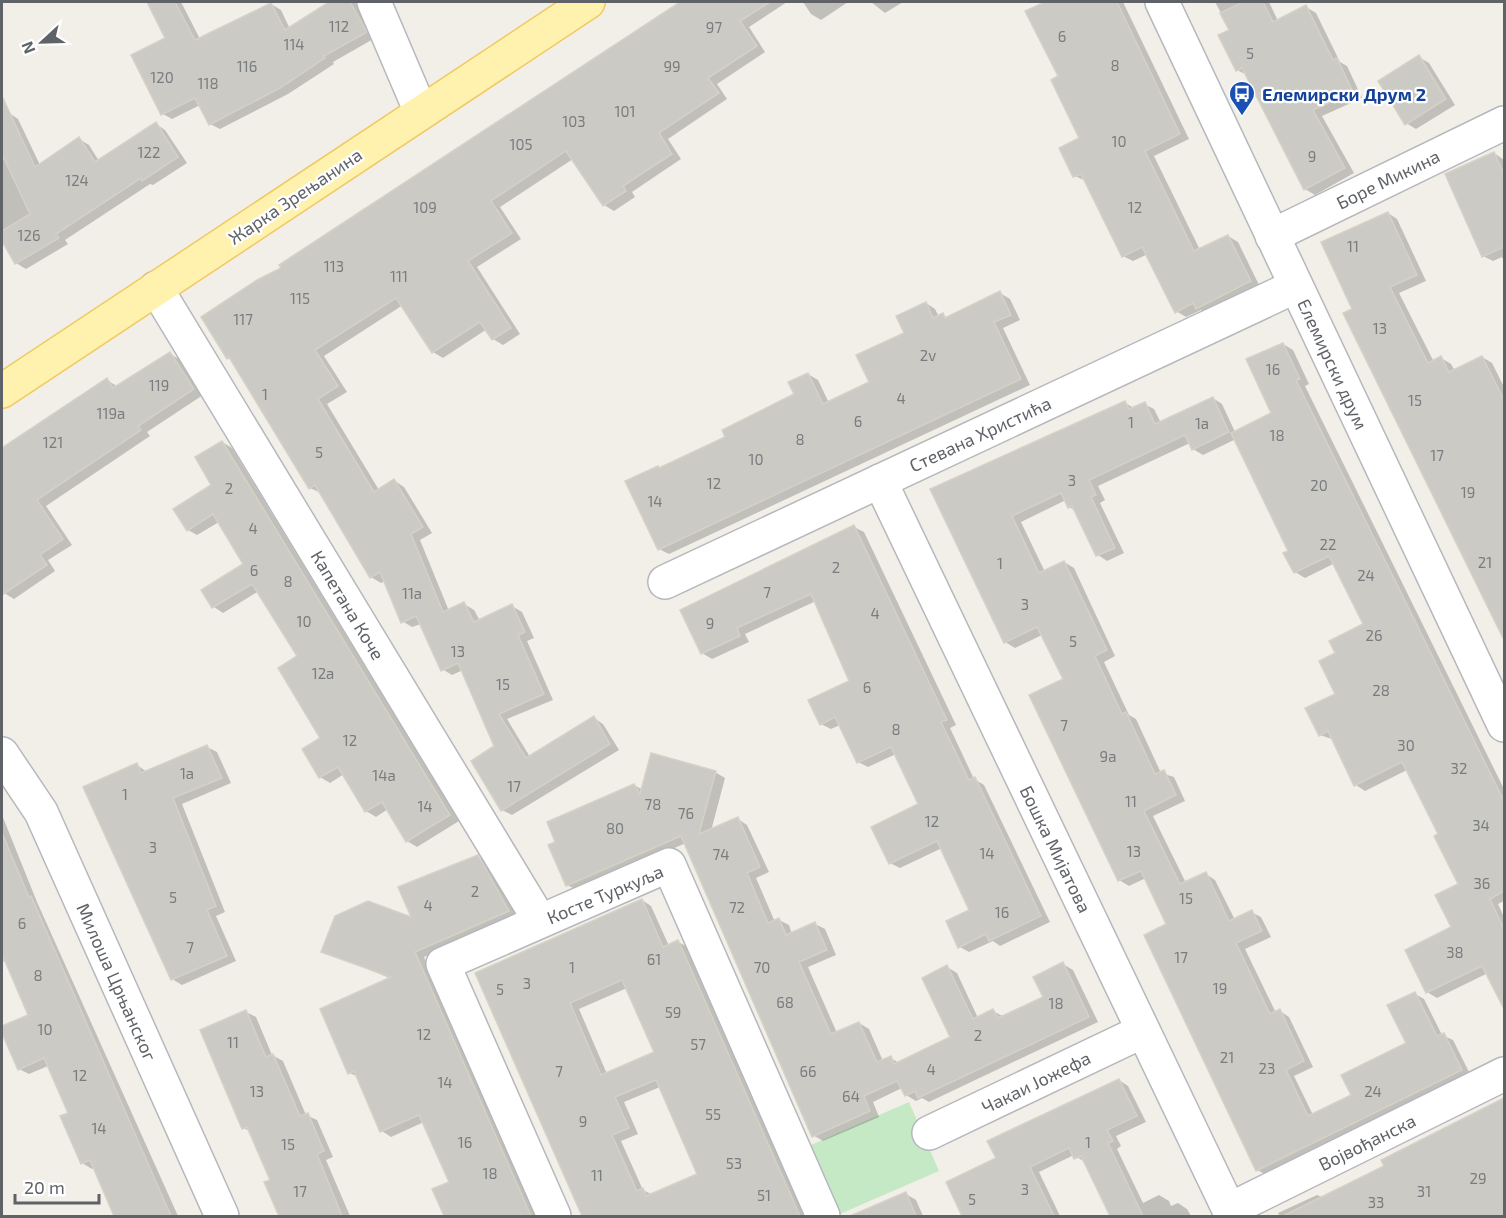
<svg xmlns="http://www.w3.org/2000/svg" width="1506" height="1218" font-family="'Exo 2',sans-serif">
	<style>
		.green { fill: #c5e8c5 }
		.shadow { fill: #0003; fill-rule: evenodd }
		.building { fill: #cccac5; stroke: #d6d1c6; stroke-width: 1.5; fill-rule: evenodd }
		.lines { fill: none; stroke-linecap: round; stroke-linejoin: round }
		.minor-casing { stroke: #b5b8bc; stroke-width: 36 }
		.major-casing { stroke: #f2c960; stroke-width: 36 }
		.minor { stroke: #fff; stroke-width: 33 }
		.major { stroke: #fff2af; stroke-width: 33 }
		.labels { text-anchor: middle; dominant-baseline: central; stroke-width: 4.5; stroke-linejoin: round; paint-order: stroke }
		.number-label { font-size: 15px; fill: #7a7d7f }
		.transit-label { font-size: 18px; font-weight: bold; fill: #164399; stroke: #fff; text-anchor: start }
		.street-label { font-size: 18px; fill: #5f6368; stroke: #fff }
	</style>
	<rect width="100%" height="100%" fill="#f1efe8"/>
	<path class="green" d="M 909,1102 L 939,1171 L 835,1216 L 795,1152 Z"/>
	<g class="shadow">
		<path d="M 148,2 L 181,2 L 200,39 L 271,4 L 281,10 L 290,29 L 331,2 L 355,2 L 375,38 L 333,62 L 334,64 L 288,94 L 220,129 L 210,124 L 200,105 L 172,119 L 163,114 L 167,39 Z"/>
		<path d="M 682,2 L 787,2 L 749,27 L 765,52 L 717,84 L 727,99 L 668,139 L 681,159 L 632,192 L 635,197 L 614,211 L 604,205 L 573,159 L 500,207 L 521,239 L 477,267 L 520,334 L 503,345 L 493,339 L 487,329 L 443,358 L 433,352 L 403,305 L 324,356 L 347,392 L 327,404 L 379,490 L 395,481 L 404,487 L 432,533 L 420,540 L 449,611 L 464,604 L 474,610 L 480,621 L 512,606 L 522,612 L 534,638 L 527,641 L 553,700 L 507,719 L 530,757 L 594,718 L 603,724 L 619,750 L 512,815 L 502,810 L 496,747 L 463,670 L 452,675 L 442,669 L 421,624 L 412,627 L 402,621 L 385,581 L 381,583 L 371,577 L 321,493 L 310,488 L 233,361 L 228,358 L 283,269 L 281,266 Z"/>
		<path d="M 803,2 L 848,2 L 821,20 L 811,14 Z"/>
		<path d="M 871,2 L 903,2 L 885,13 Z"/>
		<path d="M 1048,2 L 1123,2 L 1189,139 L 1154,156 L 1200,250 L 1228,236 L 1238,242 L 1260,287 L 1207,313 L 1201,310 L 1186,317 L 1176,311 L 1148,254 L 1133,261 L 1123,256 L 1086,181 L 1075,176 L 1081,139 L 1060,77 L 1027,12 Z"/>
		<path d="M 1215,2 L 1269,2 L 1278,21 L 1306,7 L 1316,13 L 1340,62 L 1347,66 L 1362,98 L 1322,116 L 1354,173 L 1315,195 L 1305,189 L 1247,75 L 1237,70 L 1231,31 Z"/>
		<path d="M 1419,57 L 1429,63 L 1455,105 L 1416,129 L 1406,123 Z"/>
		<path d="M 9,113 L 18,119 L 40,165 L 79,139 L 89,145 L 99,161 L 156,124 L 165,130 L 187,163 L 153,185 L 150,184 L 65,240 L 68,244 L 26,269 L 16,263 L 2,238 L 2,116 Z"/>
		<path d="M 1494,153 L 1504,160 L 1504,262 L 1502,257 L 1493,261 L 1483,256 Z"/>
		<path d="M 1388,213 L 1397,219 L 1426,281 L 1399,293 L 1434,362 L 1441,358 L 1451,364 L 1455,371 L 1482,357 L 1492,363 L 1504,387 L 1504,638 L 1345,314 L 1353,310 Z"/>
		<path d="M 1000,293 L 1010,299 L 1020,320 L 1003,328 L 1030,385 L 669,554 L 659,549 L 661,469 L 727,438 L 796,394 L 808,374 L 818,380 L 829,403 L 871,383 L 926,303 L 935,309 L 939,317 L 943,315 L 948,318 Z"/>
		<path d="M 1283,344 L 1293,350 L 1309,384 L 1305,386 L 1504,789 L 1504,901 L 1498,904 L 1504,917 L 1504,1006 L 1488,973 L 1437,998 L 1427,992 L 1453,928 L 1460,885 L 1440,835 L 1407,770 L 1365,791 L 1356,785 L 1332,739 L 1320,735 L 1337,694 L 1337,654 L 1365,625 L 1335,563 L 1305,578 L 1295,572 L 1290,551 L 1236,439 L 1203,455 L 1193,449 L 1190,443 L 1098,486 L 1105,500 L 1100,503 L 1124,553 L 1107,561 L 1098,555 L 1076,511 L 1069,507 L 1066,500 L 1021,522 L 1045,572 L 1064,562 L 1074,568 L 1115,656 L 1104,662 L 1129,715 L 1136,719 L 1161,773 L 1174,777 L 1185,801 L 1153,816 L 1186,883 L 1206,874 L 1215,880 L 1235,920 L 1251,912 L 1261,917 L 1271,937 L 1245,949 L 1276,1013 L 1280,1011 L 1289,1017 L 1313,1067 L 1294,1076 L 1313,1115 L 1353,1096 L 1408,1044 L 1415,994 L 1424,999 L 1442,1035 L 1453,1040 L 1471,1076 L 1267,1175 L 1257,1170 L 1168,924 L 1146,878 L 1129,886 L 1119,880 L 1065,680 L 1042,635 L 1015,648 L 1005,642 L 932,490 L 1125,403 L 1134,408 L 1144,404 L 1154,409 L 1161,423 L 1213,398 L 1222,404 L 1235,432 L 1273,414 Z"/>
		<path d="M 170,354 L 179,359 L 203,395 L 147,432 L 150,436 L 46,506 L 72,545 L 48,560 L 55,571 L 14,599 L 4,593 L 2,589 L 2,450 L 107,380 L 118,387 Z"/>
		<path d="M 222,442 L 232,448 L 459,821 L 417,847 L 407,841 L 388,809 L 376,817 L 366,811 L 344,774 L 330,783 L 320,777 L 304,750 L 322,738 L 299,657 L 259,591 L 223,613 L 214,607 L 246,565 L 219,522 L 197,535 L 188,530 L 213,486 Z"/>
		<path d="M 854,527 L 864,532 L 956,725 L 950,728 L 974,779 L 984,785 L 1050,922 L 1000,946 L 993,941 L 969,952 L 960,947 L 971,911 L 942,848 L 900,868 L 890,863 L 921,805 L 896,754 L 868,767 L 858,762 L 840,725 L 831,729 L 821,724 L 851,681 L 816,601 L 745,634 L 749,642 L 712,659 L 702,653 Z"/>
		<path d="M 207,747 L 217,752 L 231,783 L 182,804 L 225,912 L 216,916 L 236,961 L 182,985 L 172,979 L 137,765 L 147,772 Z"/>
		<path d="M 715,772 L 725,778 L 711,831 L 738,819 L 747,825 L 769,872 L 756,878 L 775,922 L 779,920 L 789,925 L 792,934 L 815,924 L 825,929 L 836,955 L 808,967 L 837,1033 L 859,1023 L 869,1029 L 883,1061 L 891,1058 L 899,1063 L 952,1037 L 947,967 L 957,973 L 978,1018 L 993,1011 L 1004,1017 L 1045,998 L 1063,964 L 1073,970 L 1098,1022 L 929,1102 L 922,1098 L 916,1101 L 906,1095 L 902,1088 L 873,1102 L 879,1117 L 823,1141 L 813,1135 L 686,843 L 577,890 L 567,885 L 634,785 L 643,790 Z"/>
		<path d="M 2,815 L 37,902 L 178,1216 L 116,1216 L 95,1167 L 92,1169 L 82,1163 L 70,1114 L 48,1066 L 29,1074 L 19,1069 L 2,1029 L 30,1015 L 7,963 L 2,960 Z"/>
		<path d="M 478,857 L 488,862 L 517,916 L 424,957 L 537,1216 L 441,1216 L 445,1215 L 451,1183 L 424,1122 L 391,1137 L 382,1131 L 358,1077 L 350,1073 L 392,979 L 323,951 L 414,919 Z"/>
		<path d="M 642,900 L 651,906 L 669,946 L 678,942 L 688,947 L 806,1216 L 584,1216 L 477,973 ZM 627,988 L 656,1053 L 607,1074 L 579,1009 ZM 660,1087 L 699,1175 L 653,1195 L 643,1190 L 621,1141 L 638,1134 L 624,1102 Z"/>
		<path d="M 246,1012 L 256,1017 L 272,1055 L 283,1061 L 306,1115 L 317,1120 L 333,1157 L 326,1160 L 350,1216 L 281,1216 L 266,1183 L 272,1181 L 250,1131 L 243,1128 Z"/>
		<path d="M 1119,1080 L 1128,1086 L 1146,1122 L 1116,1136 L 1121,1146 L 1117,1149 L 1143,1203 L 1159,1195 L 1169,1201 L 1171,1206 L 1178,1203 L 1187,1209 L 1191,1216 L 1112,1216 L 1086,1163 L 1074,1155 L 1039,1172 L 1060,1216 L 964,1216 L 948,1183 L 998,1159 Z"/>
		<path d="M 1504,1100 L 1504,1216 L 1280,1216 L 1278,1213 L 1317,1195 L 1324,1198 L 1386,1167 L 1383,1160 Z"/>
		<path d="M 906,1194 L 916,1200 L 923,1216 L 854,1216 Z"/>
	</g>
	<g class="building">
		<path d="M 147,2 L 175,2 L 195,40 L 271,3 L 285,30 L 329,2 L 350,2 L 367,32 L 324,56 L 325,58 L 280,88 L 209,125 L 195,98 L 161,115 L 131,55 L 165,38 Z"/>
		<path d="M 680,2 L 770,2 L 740,21 L 757,46 L 708,78 L 719,93 L 659,133 L 672,154 L 623,186 L 626,191 L 603,206 L 566,151 L 491,201 L 512,233 L 468,261 L 511,328 L 492,340 L 480,322 L 432,353 L 396,298 L 315,350 L 338,386 L 318,399 L 374,492 L 394,479 L 423,527 L 411,534 L 443,612 L 464,602 L 474,622 L 512,604 L 525,632 L 518,635 L 544,694 L 499,714 L 526,758 L 594,716 L 610,744 L 501,811 L 471,761 L 494,746 L 458,663 L 441,671 L 416,616 L 401,623 L 380,572 L 370,578 L 315,485 L 309,489 L 229,357 L 227,359 L 201,317 L 257,280 L 281,268 L 279,265 Z"/>
		<path d="M 1045,2 L 1117,2 L 1180,134 L 1145,151 L 1194,251 L 1228,235 L 1251,281 L 1196,309 L 1193,303 L 1175,313 L 1142,247 L 1122,257 L 1081,174 L 1073,177 L 1059,148 L 1079,138 L 1051,80 L 1058,76 L 1025,11 Z"/>
		<path d="M 1243,2 L 1263,2 L 1273,22 L 1306,5 L 1333,60 L 1337,58 L 1353,92 L 1313,110 L 1345,168 L 1304,190 L 1242,68 L 1236,71 L 1218,35 L 1229,30 L 1220,13 Z"/>
		<path d="M 1419,55 L 1446,99 L 1405,125 L 1378,81 Z"/>
		<path d="M 2,96 L 35,167 L 79,137 L 95,162 L 156,122 L 178,157 L 142,181 L 141,178 L 56,234 L 59,238 L 15,264 L 2,241 L 2,231 L 30,214 L 2,154 Z"/>
		<path d="M 1494,152 L 1504,174 L 1504,247 L 1482,257 L 1445,174 Z"/>
		<path d="M 1388,212 L 1417,275 L 1390,287 L 1428,363 L 1441,356 L 1449,372 L 1482,356 L 1504,400 L 1504,640 L 1343,313 L 1352,309 L 1321,242 Z"/>
		<path d="M 1000,291 L 1011,315 L 994,322 L 1021,379 L 658,550 L 625,481 L 658,466 L 659,468 L 725,437 L 722,430 L 794,394 L 788,382 L 808,373 L 823,404 L 869,382 L 856,355 L 904,333 L 896,316 L 926,302 L 933,318 L 943,313 L 945,318 Z"/>
		<path d="M 1283,343 L 1300,379 L 1296,380 L 1504,801 L 1504,891 L 1490,899 L 1504,929 L 1504,1009 L 1482,966 L 1426,993 L 1405,950 L 1451,927 L 1435,895 L 1458,884 L 1434,836 L 1438,834 L 1402,762 L 1354,786 L 1328,731 L 1319,736 L 1305,708 L 1335,694 L 1319,661 L 1335,653 L 1329,641 L 1363,624 L 1329,556 L 1294,573 L 1283,553 L 1288,551 L 1231,433 L 1271,413 L 1246,359 Z"/>
		<path d="M 170,352 L 194,389 L 138,426 L 141,430 L 37,500 L 63,539 L 40,555 L 47,565 L 2,595 L 2,448 L 107,378 L 113,388 Z"/>
		<path d="M 1213,397 L 1229,432 L 1192,450 L 1185,435 L 1089,480 L 1096,495 L 1091,497 L 1115,548 L 1096,556 L 1072,506 L 1068,508 L 1061,493 L 1012,516 L 1039,573 L 1064,561 L 1107,650 L 1095,656 L 1122,714 L 1126,712 L 1155,774 L 1164,770 L 1176,795 L 1144,811 L 1180,884 L 1206,872 L 1229,921 L 1252,910 L 1262,931 L 1236,943 L 1270,1014 L 1280,1009 L 1304,1061 L 1286,1070 L 1308,1116 L 1351,1095 L 1341,1075 L 1406,1043 L 1387,1005 L 1415,992 L 1437,1036 L 1444,1033 L 1462,1070 L 1256,1171 L 1144,935 L 1166,924 L 1141,871 L 1118,881 L 1029,695 L 1063,679 L 1037,627 L 1004,643 L 930,489 L 1125,401 L 1129,409 L 1145,402 L 1155,424 Z"/>
		<path d="M 222,441 L 450,815 L 406,842 L 382,802 L 365,812 L 338,767 L 319,778 L 302,749 L 320,738 L 278,668 L 297,656 L 252,584 L 212,608 L 201,590 L 243,564 L 213,514 L 187,531 L 173,509 L 211,485 L 195,457 Z"/>
		<path d="M 854,525 L 947,720 L 941,722 L 969,780 L 975,777 L 1041,916 L 989,941 L 986,934 L 958,948 L 946,921 L 969,910 L 937,841 L 889,864 L 871,827 L 918,804 L 891,747 L 857,763 L 835,717 L 820,725 L 808,700 L 849,681 L 811,594 L 737,628 L 740,636 L 701,654 L 680,610 Z"/>
		<path d="M 207,745 L 222,778 L 173,798 L 216,906 L 207,910 L 227,956 L 171,980 L 83,787 L 137,763 L 141,773 Z"/>
		<path d="M 651,753 L 716,771 L 699,834 L 738,817 L 760,867 L 747,873 L 768,923 L 779,918 L 786,935 L 815,922 L 827,950 L 799,962 L 831,1034 L 859,1022 L 877,1062 L 891,1056 L 894,1064 L 950,1037 L 922,978 L 947,965 L 973,1019 L 993,1009 L 998,1018 L 1043,997 L 1033,977 L 1063,962 L 1089,1017 L 918,1098 L 915,1091 L 905,1096 L 897,1081 L 864,1096 L 870,1111 L 812,1137 L 681,836 L 566,886 L 548,845 L 555,842 L 547,822 L 634,784 L 640,794 Z"/>
		<path d="M 2,833 L 29,897 L 31,896 L 171,1216 L 114,1216 L 90,1160 L 81,1164 L 60,1116 L 68,1113 L 44,1058 L 18,1070 L 2,1033 L 2,1026 L 28,1015 L 2,954 Z"/>
		<path d="M 478,855 L 509,911 L 415,952 L 531,1216 L 444,1216 L 432,1189 L 449,1182 L 419,1115 L 380,1132 L 354,1071 L 348,1074 L 320,1009 L 391,977 L 321,952 L 335,916 L 368,901 L 411,917 L 398,887 Z"/>
		<path d="M 642,899 L 663,947 L 678,940 L 800,1216 L 582,1216 L 475,973 ZM 622,980 L 654,1052 L 601,1075 L 570,1003 ZM 656,1080 L 697,1174 L 646,1196 L 643,1188 L 637,1191 L 612,1135 L 629,1128 L 615,1097 Z"/>
		<path d="M 246,1010 L 266,1057 L 273,1054 L 300,1116 L 308,1113 L 324,1151 L 317,1154 L 342,1216 L 279,1216 L 264,1182 L 270,1180 L 247,1127 L 242,1129 L 200,1030 Z"/>
		<path d="M 1119,1079 L 1137,1116 L 1107,1130 L 1113,1141 L 1108,1143 L 1143,1216 L 1110,1216 L 1081,1156 L 1074,1159 L 1069,1148 L 1030,1167 L 1054,1216 L 962,1216 L 946,1182 L 996,1158 L 987,1141 Z"/>
		<path d="M 1504,1098 L 1504,1216 L 1283,1216 L 1384,1166 L 1381,1160 Z"/>
		<path d="M 906,1192 L 916,1216 L 850,1216 Z"/>
	</g>
	<g class="lines">
		<defs>
			<g id="minor">
				<path d="M 374,2 L 421,112"/>
				<path d="M 1162,2 L 1504,725"/>
				<path d="M 1272,236 L 1504,123"/>
				<path d="M 156,288 L 540,921"/>
				<path d="M 880,481 L 1232,1216"/>
				<path d="M 665,582 L 1296,286"/>
				<path d="M 2,754 L 41,812 L 222,1216"/>
				<path d="M 929,1133 L 1143,1031"/>
				<path d="M 1229,1210 L 1504,1074"/>
				<path d="M 554,1216 L 443,964 L 669,865 L 823,1216"/>
			</g>
			<path id="major" d="M 2,391 L 588,2"/>
		</defs>
		<use href="#minor" class="minor-casing"/>
		<use href="#major" class="major-casing"/>
		<use href="#minor" class="minor"/>
		<use href="#major" class="major"/>
	</g>
	<defs>
		<symbol id="bus-pin" viewBox="-11 -11 22 30"><path d="M0 17L-7.5 6A9.5 9.5 0 1 1 7.5 6Z" fill="#1a4fb4" stroke="#fff"/><path d="M-5-6H5V4H4V6H2V4H-2V6H-4V4H-5ZM-3.5-4V0h7V-4ZM-3.5 1.2v1.5H-2V1.2ZM2 1.2v1.5H3.5V1.2Z" fill="#fff"/></symbol>
	</defs>
	<g fill-rule="evenodd">
		<use href="#bus-pin" x="1227" y="79" width="30" height="40"/>
	</g>
	<g class="labels">
		<g class="number-label">
			<text x="339" y="26">112</text>
			<text x="714" y="27">97</text>
			<text x="1062" y="36">6</text>
			<text x="294" y="44">114</text>
			<text x="1250" y="53">5</text>
			<text x="1115" y="65">8</text>
			<text x="247" y="66">116</text>
			<text x="672" y="66">99</text>
			<text x="162" y="77">120</text>
			<text x="208" y="83">118</text>
			<text x="625" y="111">101</text>
			<text x="574" y="121">103</text>
			<text x="1119" y="141">10</text>
			<text x="521" y="144">105</text>
			<text x="149" y="152">122</text>
			<text x="1312" y="156">9</text>
			<text x="77" y="180">124</text>
			<text x="425" y="207">109</text>
			<text x="1135" y="207">12</text>
			<text x="29" y="235">126</text>
			<text x="1353" y="246">11</text>
			<text x="334" y="266">113</text>
			<text x="399" y="276">111</text>
			<text x="300" y="298">115</text>
			<text x="243" y="319">117</text>
			<text x="1380" y="328">13</text>
			<text x="928" y="355">2v</text>
			<text x="1273" y="369">16</text>
			<text x="159" y="385">119</text>
			<text x="265" y="394">1</text>
			<text x="901" y="398">4</text>
			<text x="1415" y="400">15</text>
			<text x="111" y="413">119а</text>
			<text x="858" y="421">6</text>
			<text x="1131" y="422">1</text>
			<text x="1202" y="423">1a</text>
			<text x="1277" y="435">18</text>
			<text x="800" y="439">8</text>
			<text x="53" y="442">121</text>
			<text x="319" y="452">5</text>
			<text x="1437" y="455">17</text>
			<text x="756" y="459">10</text>
			<text x="1072" y="480">3</text>
			<text x="714" y="483">12</text>
			<text x="1319" y="485">20</text>
			<text x="229" y="488">2</text>
			<text x="1468" y="492">19</text>
			<text x="655" y="501">14</text>
			<text x="253" y="528">4</text>
			<text x="1328" y="544">22</text>
			<text x="1485" y="562">21</text>
			<text x="1000" y="563">1</text>
			<text x="836" y="567">2</text>
			<text x="254" y="570">6</text>
			<text x="1366" y="575">24</text>
			<text x="288" y="581">8</text>
			<text x="767" y="592">7</text>
			<text x="412" y="593">11a</text>
			<text x="1025" y="604">3</text>
			<text x="875" y="613">4</text>
			<text x="304" y="621">10</text>
			<text x="710" y="623">9</text>
			<text x="1374" y="635">26</text>
			<text x="1073" y="641">5</text>
			<text x="458" y="651">13</text>
			<text x="323" y="673">12a</text>
			<text x="503" y="684">15</text>
			<text x="867" y="687">6</text>
			<text x="1381" y="690">28</text>
			<text x="1064" y="725">7</text>
			<text x="896" y="729">8</text>
			<text x="350" y="740">12</text>
			<text x="1406" y="745">30</text>
			<text x="1108" y="756">9a</text>
			<text x="1459" y="768">32</text>
			<text x="187" y="773">1a</text>
			<text x="384" y="775">14a</text>
			<text x="514" y="786">17</text>
			<text x="125" y="794">1</text>
			<text x="1131" y="801">11</text>
			<text x="653" y="804">78</text>
			<text x="425" y="806">14</text>
			<text x="686" y="813">76</text>
			<text x="932" y="821">12</text>
			<text x="1481" y="825">34</text>
			<text x="615" y="828">80</text>
			<text x="153" y="847">3</text>
			<text x="1134" y="851">13</text>
			<text x="987" y="853">14</text>
			<text x="721" y="854">74</text>
			<text x="1482" y="883">36</text>
			<text x="475" y="891">2</text>
			<text x="173" y="897">5</text>
			<text x="1186" y="898">15</text>
			<text x="428" y="905">4</text>
			<text x="737" y="907">72</text>
			<text x="1002" y="912">16</text>
			<text x="22" y="923">6</text>
			<text x="190" y="947">7</text>
			<text x="1455" y="952">38</text>
			<text x="1181" y="957">17</text>
			<text x="654" y="959">61</text>
			<text x="572" y="967">1</text>
			<text x="762" y="967">70</text>
			<text x="38" y="975">8</text>
			<text x="527" y="983">3</text>
			<text x="1220" y="988">19</text>
			<text x="500" y="989">5</text>
			<text x="785" y="1002">68</text>
			<text x="1056" y="1003">18</text>
			<text x="673" y="1012">59</text>
			<text x="45" y="1029">10</text>
			<text x="424" y="1034">12</text>
			<text x="978" y="1035">2</text>
			<text x="233" y="1042">11</text>
			<text x="698" y="1044">57</text>
			<text x="1227" y="1057">21</text>
			<text x="1267" y="1068">23</text>
			<text x="931" y="1069">4</text>
			<text x="559" y="1071">7</text>
			<text x="808" y="1071">66</text>
			<text x="80" y="1075">12</text>
			<text x="445" y="1082">14</text>
			<text x="257" y="1091">13</text>
			<text x="1373" y="1091">24</text>
			<text x="851" y="1096">64</text>
			<text x="713" y="1114">55</text>
			<text x="583" y="1121">9</text>
			<text x="99" y="1128">14</text>
			<text x="465" y="1142">16</text>
			<text x="1088" y="1142">1</text>
			<text x="288" y="1144">15</text>
			<text x="734" y="1163">53</text>
			<text x="490" y="1173">18</text>
			<text x="597" y="1175">11</text>
			<text x="1478" y="1178">29</text>
			<text x="1025" y="1189">3</text>
			<text x="300" y="1191">17</text>
			<text x="1424" y="1191">31</text>
			<text x="764" y="1195">51</text>
			<text x="972" y="1199">5</text>
			<text x="1376" y="1202">33</text>
		</g>
		<g class="transit-label">
			<text x="1262" y="94">Елемирски Друм 2</text>
		</g>
		<g class="street-label">
			<text transform="translate(1388 179) rotate(-26)">Боре Микина</text>
			<text transform="translate(295 196) rotate(-34)">Жарка Зрењанина</text>
			<text transform="translate(1333 364) rotate(65)">Елемирски друм</text>
			<text transform="translate(980 434) rotate(-25)">Стевана Христића</text>
			<text transform="translate(348 605) rotate(59)">Капетана Коче</text>
			<text transform="translate(1056 849) rotate(64)">Бошка Мијатова</text>
			<text transform="translate(605 894) rotate(-23)">Косте Туркуља</text>
			<text transform="translate(117 982) rotate(66)">Милоша Црњанског</text>
			<text transform="translate(1036 1082) rotate(-26)">Чакаи Јожефа</text>
			<text transform="translate(1367 1142) rotate(-26)">Војвођанска</text>
		</g>
	</g>
	<rect width="1506" height="1218" fill="none" stroke="#5f6368" stroke-width="6"/>
	<g transform="translate(42 42) rotate(248)" stroke="#ffffff" stroke-width="4.5" paint-order="stroke">
	<path d="M0-4.5L10 22L0 15L-10 22Z" fill="#5f6368"/>
	<text y="-9" font-size="16" font-weight="bold" text-anchor="middle" fill="#5f6368">N</text>
	</g>
	<path d="M15 1194v9h84v-9" fill="none" stroke="#5f6368" stroke-width="3"/>
	<text x="24" y="1194" font-size="18" fill="#5f6368" stroke="#ffffff" stroke-width="4.5" paint-order="stroke">20 m</text>
</svg>
